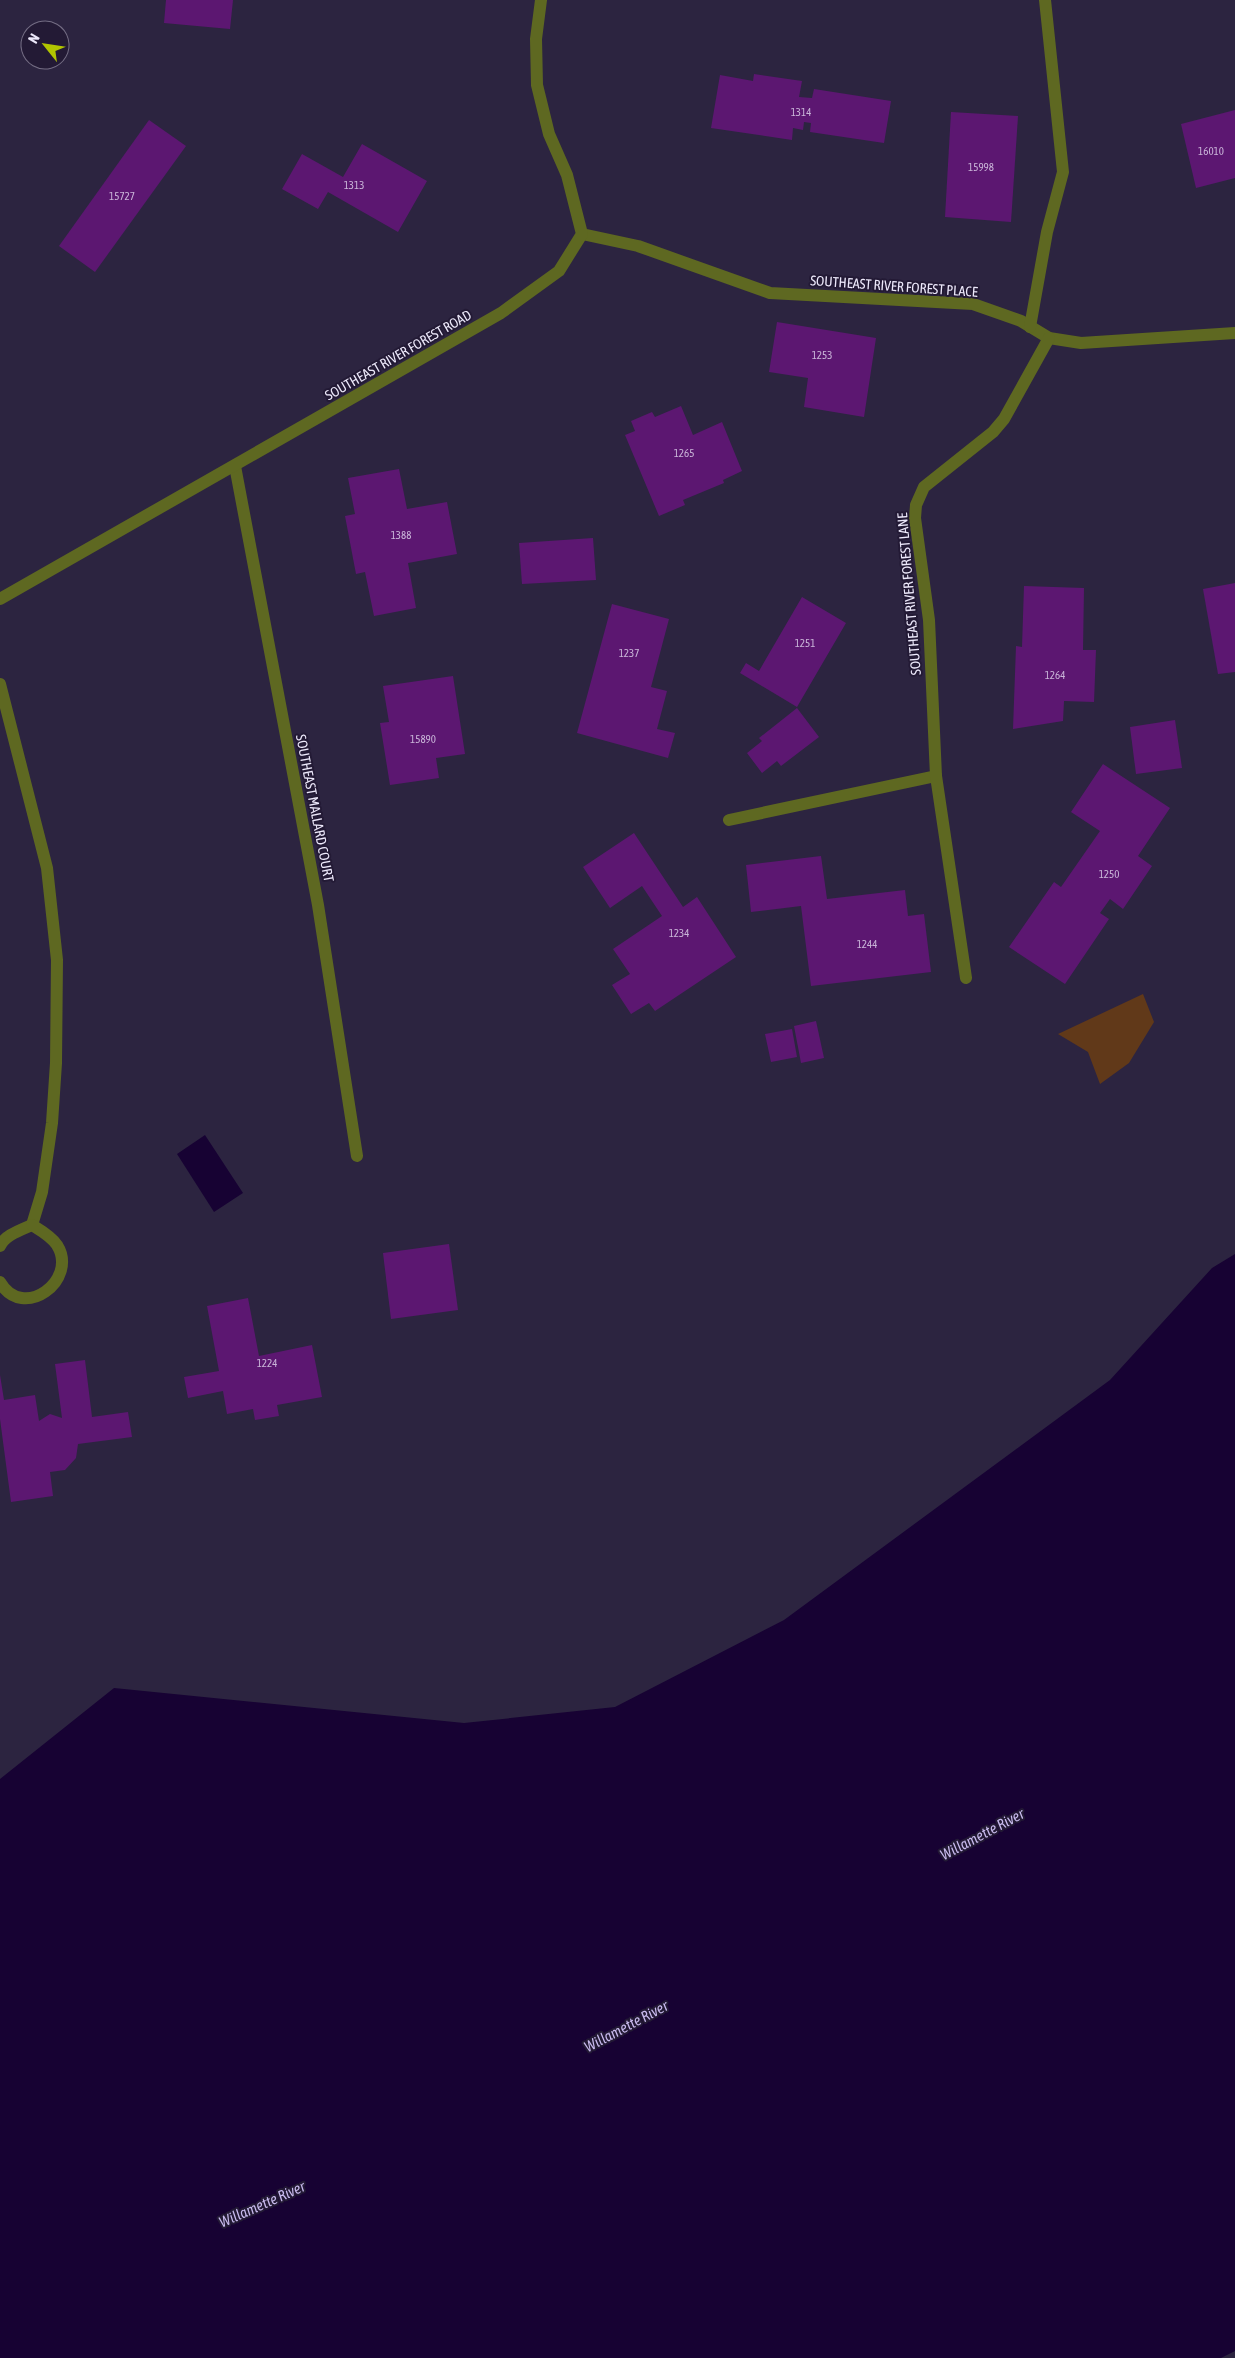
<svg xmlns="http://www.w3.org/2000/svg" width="1235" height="2358" font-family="'Asap Condensed',sans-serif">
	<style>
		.green { fill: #613919 }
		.water { fill: #170233 }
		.building { fill: #5c1771 }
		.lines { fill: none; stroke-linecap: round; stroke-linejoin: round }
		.minor { stroke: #5e6821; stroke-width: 12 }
		.labels { text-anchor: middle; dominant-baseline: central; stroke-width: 4; stroke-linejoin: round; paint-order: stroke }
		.number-label { font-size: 11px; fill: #c9b4d8 }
		.street-label { font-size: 14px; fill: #ede9fb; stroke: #231a35 }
		.water-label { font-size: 15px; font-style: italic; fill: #c9bbee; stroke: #231a35 }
	</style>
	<rect width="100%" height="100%" fill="#2c2440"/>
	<path class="green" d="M 1143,994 L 1154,1022 L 1129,1063 L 1100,1084 L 1088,1052 L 1058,1034 Z"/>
	<g class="water">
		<path d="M 205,1135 L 243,1193 L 214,1212 L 177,1154 Z"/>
		<path d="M 1235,1254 L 1235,2351 L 1221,2358 L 0,2358 L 0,1779 L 114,1688 L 464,1723 L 615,1707 L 784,1620 L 1110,1380 L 1212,1268 Z"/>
	</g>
	<g class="building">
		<path d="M 166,0 L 233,0 L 230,29 L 164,23 Z"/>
		<path d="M 754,74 L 802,81 L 799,97 L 812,98 L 814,89 L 891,101 L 884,143 L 810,132 L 811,123 L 804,122 L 803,130 L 793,128 L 792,140 L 711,128 L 720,75 L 753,81 Z"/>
		<path d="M 1235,110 L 1235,178 L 1196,188 L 1181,124 Z"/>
		<path d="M 951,112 L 1018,116 L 1011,222 L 945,217 Z"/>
		<path d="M 149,120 L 186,146 L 95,272 L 59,246 Z"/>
		<path d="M 362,144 L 427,181 L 398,232 L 328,192 L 318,209 L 282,189 L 302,154 L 343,177 Z"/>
		<path d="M 777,322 L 876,338 L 864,417 L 804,407 L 808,378 L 769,372 Z"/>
		<path d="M 681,406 L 693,435 L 722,422 L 742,471 L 723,480 L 724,483 L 683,500 L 685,505 L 659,516 L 625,435 L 635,431 L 631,421 L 652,412 L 655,417 Z"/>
		<path d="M 399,469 L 407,509 L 447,502 L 457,554 L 408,563 L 416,608 L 374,616 L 365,572 L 356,574 L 345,516 L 355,514 L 348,478 Z"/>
		<path d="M 593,538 L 596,580 L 522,584 L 519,543 Z"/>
		<path d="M 1235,583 L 1235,672 L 1218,674 L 1203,589 Z"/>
		<path d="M 1024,586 L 1084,588 L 1083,650 L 1096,650 L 1094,702 L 1064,701 L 1063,721 L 1013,729 L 1016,646 L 1022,647 Z"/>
		<path d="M 802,597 L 846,623 L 797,707 L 740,673 L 746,663 L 759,671 Z"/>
		<path d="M 612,604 L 669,619 L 651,687 L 667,691 L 657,729 L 675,733 L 668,758 L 577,733 Z"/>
		<path d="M 453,676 L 465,754 L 436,758 L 439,778 L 390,785 L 380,723 L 389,722 L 383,686 Z"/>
		<path d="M 797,708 L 819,737 L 781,766 L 777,761 L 762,773 L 747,753 L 762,741 L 759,738 Z"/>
		<path d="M 1175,720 L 1182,768 L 1136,774 L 1130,727 Z"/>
		<path d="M 1103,764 L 1170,808 L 1138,856 L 1152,866 L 1123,909 L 1110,899 L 1100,913 L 1109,919 L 1065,984 L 1009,947 L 1054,882 L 1061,887 L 1100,831 L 1071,812 Z"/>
		<path d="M 634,833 L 683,907 L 697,897 L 736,957 L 655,1011 L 649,1003 L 631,1014 L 612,985 L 630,974 L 613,949 L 662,916 L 642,886 L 610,908 L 583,867 Z"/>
		<path d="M 821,856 L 827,899 L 905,890 L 908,916 L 924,914 L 931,972 L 811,986 L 801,906 L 751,912 L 746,865 Z"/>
		<path d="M 816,1021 L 824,1058 L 801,1063 L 794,1026 Z"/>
		<path d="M 792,1029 L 797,1057 L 771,1062 L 765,1034 Z"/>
		<path d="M 449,1244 L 458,1310 L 391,1319 L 383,1253 Z"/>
		<path d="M 248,1298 L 259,1356 L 312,1345 L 322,1397 L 277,1405 L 279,1416 L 255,1420 L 253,1409 L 227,1414 L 223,1391 L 188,1398 L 184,1377 L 219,1371 L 207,1306 Z"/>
		<path d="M 85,1360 L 92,1417 L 128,1412 L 132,1437 L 78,1444 L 76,1458 L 65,1470 L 50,1472 L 53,1496 L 11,1502 L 0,1419 L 0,1375 L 4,1400 L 35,1395 L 39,1421 L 50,1414 L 62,1418 L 55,1364 Z"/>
	</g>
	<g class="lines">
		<g class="minor">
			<path d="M 582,234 L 638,246 L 770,293 L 973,304 L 1021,321 L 1049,338 L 1081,343 L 1235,333"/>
			<path d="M 1030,327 L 1047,232 L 1063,172 L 1045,0"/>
			<path d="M 235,466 L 318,905 L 357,1156"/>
			<path d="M 0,599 L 501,313 L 559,271 L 582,234 L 567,175 L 549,134 L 537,85 L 536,39 L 541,0"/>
			<path d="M 0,684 L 47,868 L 57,960 L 56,1063 L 52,1123 L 42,1192 L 32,1225"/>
			<path d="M 729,820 L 936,776"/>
			<path d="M 966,978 L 936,776 L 929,620 L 915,518 L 916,505 L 924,487 L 993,432 L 1004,419 L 1049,338"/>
			<path d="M 0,1246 C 5,1235 21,1230 32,1225"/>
			<path d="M 0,1282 C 23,1322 79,1280 57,1245 C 51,1236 40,1230 32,1225"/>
		</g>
	</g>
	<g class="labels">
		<g class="number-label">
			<text x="801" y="112">1314</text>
			<text x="1211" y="151">16010</text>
			<text x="981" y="167">15998</text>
			<text x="354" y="185">1313</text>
			<text x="122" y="196">15727</text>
			<text x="822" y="355">1253</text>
			<text x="684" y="453">1265</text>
			<text x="401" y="535">1388</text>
			<text x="805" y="643">1251</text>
			<text x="629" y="653">1237</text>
			<text x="1055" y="675">1264</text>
			<text x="423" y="739">15890</text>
			<text x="1109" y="874">1250</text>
			<text x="679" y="933">1234</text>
			<text x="867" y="944">1244</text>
			<text x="267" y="1363">1224</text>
		</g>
		<g class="street-label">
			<text transform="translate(894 286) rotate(4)">SOUTHEAST RIVER FOREST PLACE</text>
			<text transform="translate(398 355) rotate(-30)">SOUTHEAST RIVER FOREST ROAD</text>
			<text transform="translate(909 594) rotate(-95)">SOUTHEAST RIVER FOREST LANE</text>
			<text transform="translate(315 808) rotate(79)">SOUTHEAST MALLARD COURT</text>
		</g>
		<g class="water-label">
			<text transform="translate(982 1834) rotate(-28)">Willamette River</text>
			<text transform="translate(626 2026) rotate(-28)">Willamette River</text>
			<text transform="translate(262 2204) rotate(-24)">Willamette River</text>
		</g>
	</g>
	<g transform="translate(45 45) rotate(300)"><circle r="24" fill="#231a35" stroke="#746d84"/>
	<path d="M0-4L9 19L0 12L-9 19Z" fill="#b1c500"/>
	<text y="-8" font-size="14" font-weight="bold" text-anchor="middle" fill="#ede9fb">N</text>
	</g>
</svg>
